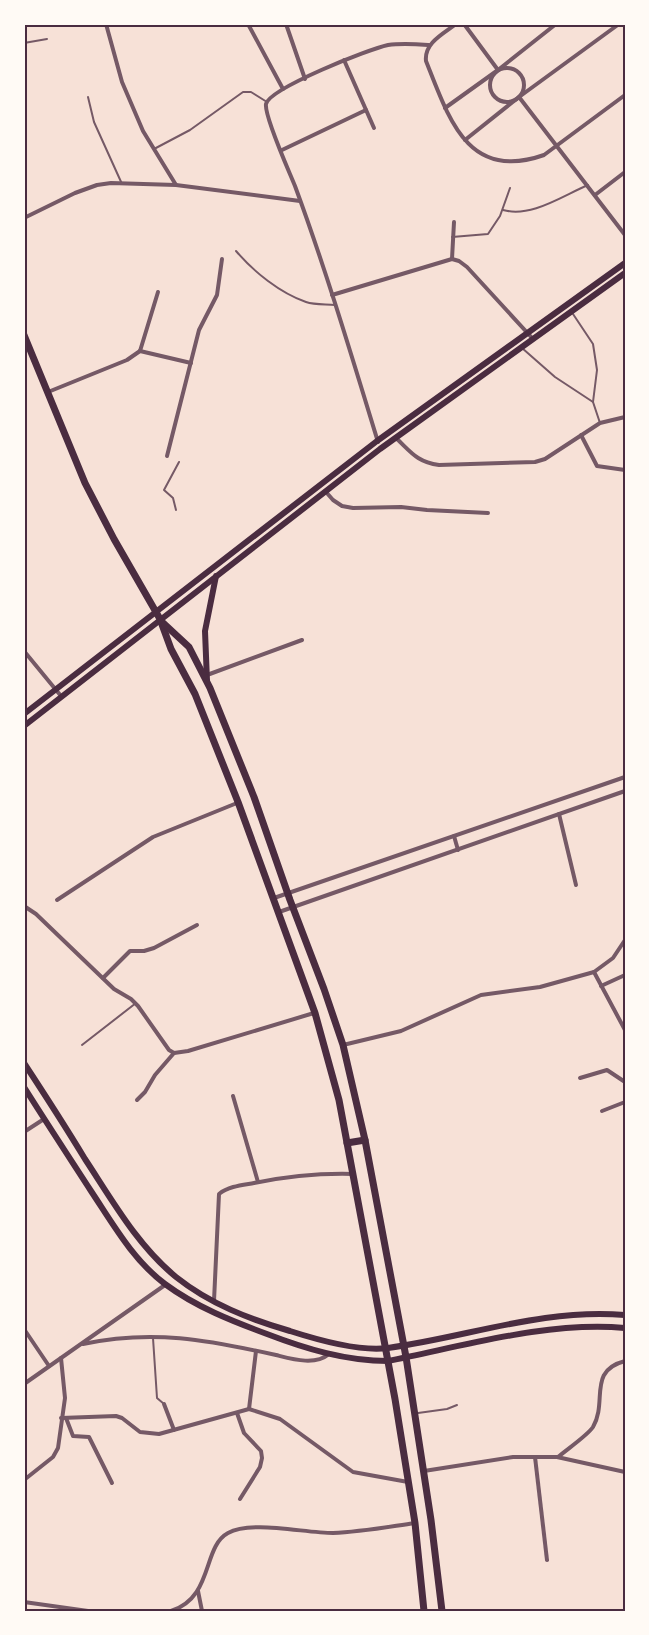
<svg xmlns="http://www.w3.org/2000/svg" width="649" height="1635" font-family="Rubik,sans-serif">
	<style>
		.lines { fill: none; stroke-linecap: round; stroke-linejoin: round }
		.service { stroke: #755966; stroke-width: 2 }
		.minor { stroke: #755966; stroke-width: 4 }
		.secondary { stroke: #4a2c40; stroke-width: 6 }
		.primary { stroke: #4a2c40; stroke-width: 7 }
		.neatline { fill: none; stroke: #4a2c40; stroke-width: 2 }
	</style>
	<rect width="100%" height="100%" fill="#f7e1d7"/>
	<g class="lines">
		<g class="service">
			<path d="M 24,43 L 47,39"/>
			<path d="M 88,97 L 94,122 L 122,184"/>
			<path d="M 154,149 L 190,130 L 243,92 L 251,92 L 267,102"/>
			<path d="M 503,210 C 531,218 562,196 588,185"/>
			<path d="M 452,237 L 488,234 L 500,216 L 510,188"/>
			<path d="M 236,251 C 254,272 280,293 306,302 C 315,305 326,304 335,305"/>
			<path d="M 573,314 L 593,344 L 597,370 L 593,402 L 600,423"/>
			<path d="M 522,348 L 555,377 L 593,402"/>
			<path d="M 176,510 L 173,498 L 164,490 L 179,462"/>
			<path d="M 82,1045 L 136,1003"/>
			<path d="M 153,1338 L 157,1398 L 164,1404"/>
			<path d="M 418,1413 L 447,1409 L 457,1405"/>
		</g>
		<g class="minor">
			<path d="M 106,24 L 122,82 L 143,131 L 176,185"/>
			<path d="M 248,24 L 283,89"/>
			<path d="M 286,24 L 305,79"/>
			<path d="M 456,24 C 443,34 424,43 426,61 C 449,119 468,182 544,155 L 625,95"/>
			<path d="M 464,24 L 498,70"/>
			<path d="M 344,60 L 374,128"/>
			<circle cx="507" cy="85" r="17"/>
			<path d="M 519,97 L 625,235"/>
			<path d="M 445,108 L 498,70 L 556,24"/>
			<path d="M 465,140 L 519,97 L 619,24"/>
			<path d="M 282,150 L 366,110"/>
			<path d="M 595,195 L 625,172"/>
			<path d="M 24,218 L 75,193 L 97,185 L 111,183 L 176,185 L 300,201"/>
			<path d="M 452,259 L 454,222"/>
			<path d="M 332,295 L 452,259 L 459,261 L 467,267 L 533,339"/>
			<path d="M 140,351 L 158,292"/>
			<path d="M 140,351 L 191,363"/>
			<path d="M 48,392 L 127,360 L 140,351"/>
			<path d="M 581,435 L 597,466 L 625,470"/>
			<path d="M 396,438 C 411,452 417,462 439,465 L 535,462 L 545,459 L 600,423 L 625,417"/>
			<path d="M 378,442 C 352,357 326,270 295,186 C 289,171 264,116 266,104 C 270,88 369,49 388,45 C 402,43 415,44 429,45"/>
			<path d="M 167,456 L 199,330 L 217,295 L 222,259"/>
			<path d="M 326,492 L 333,500 L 342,506 L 353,508 L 401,507 L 427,510 L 488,513"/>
			<path d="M 24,651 L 61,696"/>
			<path d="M 207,675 L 302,640"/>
			<path d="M 559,814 L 576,885"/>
			<path d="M 454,836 L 458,850"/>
			<path d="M 274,898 L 625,777"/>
			<path d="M 57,900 L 153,837 L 237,803"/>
			<path d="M 24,906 L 36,914 L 114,989 L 131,999 L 138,1006 L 169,1050 L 174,1053 L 188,1051 L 314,1013"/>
			<path d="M 279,912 L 625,791"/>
			<path d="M 594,972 L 625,1030"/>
			<path d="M 103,978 L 130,951 L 144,951 L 154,948 L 197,925"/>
			<path d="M 601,986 L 625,975"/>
			<path d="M 343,1045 L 401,1031 L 481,995 L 540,987 L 594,972 L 613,958 L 625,940"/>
			<path d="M 580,1078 L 607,1070 L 625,1082"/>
			<path d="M 233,1096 L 258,1182"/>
			<path d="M 137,1100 L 145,1092 L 155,1075 L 174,1053"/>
			<path d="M 602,1111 L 625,1102"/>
			<path d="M 24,1132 L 44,1119"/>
			<path d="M 214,1301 L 219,1194 C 229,1186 243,1185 254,1183 C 289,1176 318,1173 353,1174"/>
			<path d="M 24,1329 L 49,1366"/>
			<path d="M 83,1344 C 152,1329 208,1340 276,1355 C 292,1359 315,1366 329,1354"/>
			<path d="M 24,1384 L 165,1285"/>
			<path d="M 164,1404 L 174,1430"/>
			<path d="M 249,1409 L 256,1351"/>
			<path d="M 237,1413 L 244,1433 L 261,1451 L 262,1458 L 260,1467 L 240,1499"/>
			<path d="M 61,1418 L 116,1416 L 122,1418 L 140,1432 L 159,1434 L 249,1409 L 280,1419 L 353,1472 L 408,1482"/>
			<path d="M 66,1418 L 73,1436 L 89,1437 L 112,1483"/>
			<path d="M 535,1457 L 547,1560"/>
			<path d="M 558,1457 C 566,1450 588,1435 593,1427 C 608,1401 587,1371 625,1361"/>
			<path d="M 424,1471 L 513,1457 L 557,1457 L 625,1472"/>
			<path d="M 24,1480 L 53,1457 L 58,1448 L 65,1398 L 61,1358"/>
			<path d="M 625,1534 L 625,1573"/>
			<path d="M 198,1591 L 202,1611"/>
			<path d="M 24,1602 L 88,1611"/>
			<path d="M 171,1611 C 214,1597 202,1547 228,1533 C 251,1520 304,1533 333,1533 C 360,1532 387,1527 415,1523"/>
		</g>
		<g class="secondary">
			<path d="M 207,681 L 205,631 L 216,576"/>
			<path d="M 24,714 L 377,441 L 625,263"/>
			<path d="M 24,726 L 380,449 L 625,273"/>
			<path d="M 24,1063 C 45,1095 65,1126 85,1159 C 112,1200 137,1245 176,1277 C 210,1304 249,1319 290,1331 C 318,1340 359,1352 388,1348 C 468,1337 543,1308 625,1315"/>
			<path d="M 24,1087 C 46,1122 69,1157 91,1191 C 113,1224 133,1260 165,1284 C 196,1307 232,1321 267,1334 C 306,1349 346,1361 388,1361 C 464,1346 547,1321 625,1328"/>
		</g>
		<g class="primary">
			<path d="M 24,335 L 85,483 L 114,539 L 160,619 L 171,649 L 195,694 L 238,802 L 315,1013 L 339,1100 L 395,1399 L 415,1523 L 424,1611"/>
			<path d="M 161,621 L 189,647 L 210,688 L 254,797 L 290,900 L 324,989 L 343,1045 L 365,1140 L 406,1357 L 431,1520 L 442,1611"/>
			<path d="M 347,1143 L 365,1140"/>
		</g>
	</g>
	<rect width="649" height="1635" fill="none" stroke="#fffaf5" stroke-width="51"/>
	<rect x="26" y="26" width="598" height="1584" class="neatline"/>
</svg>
